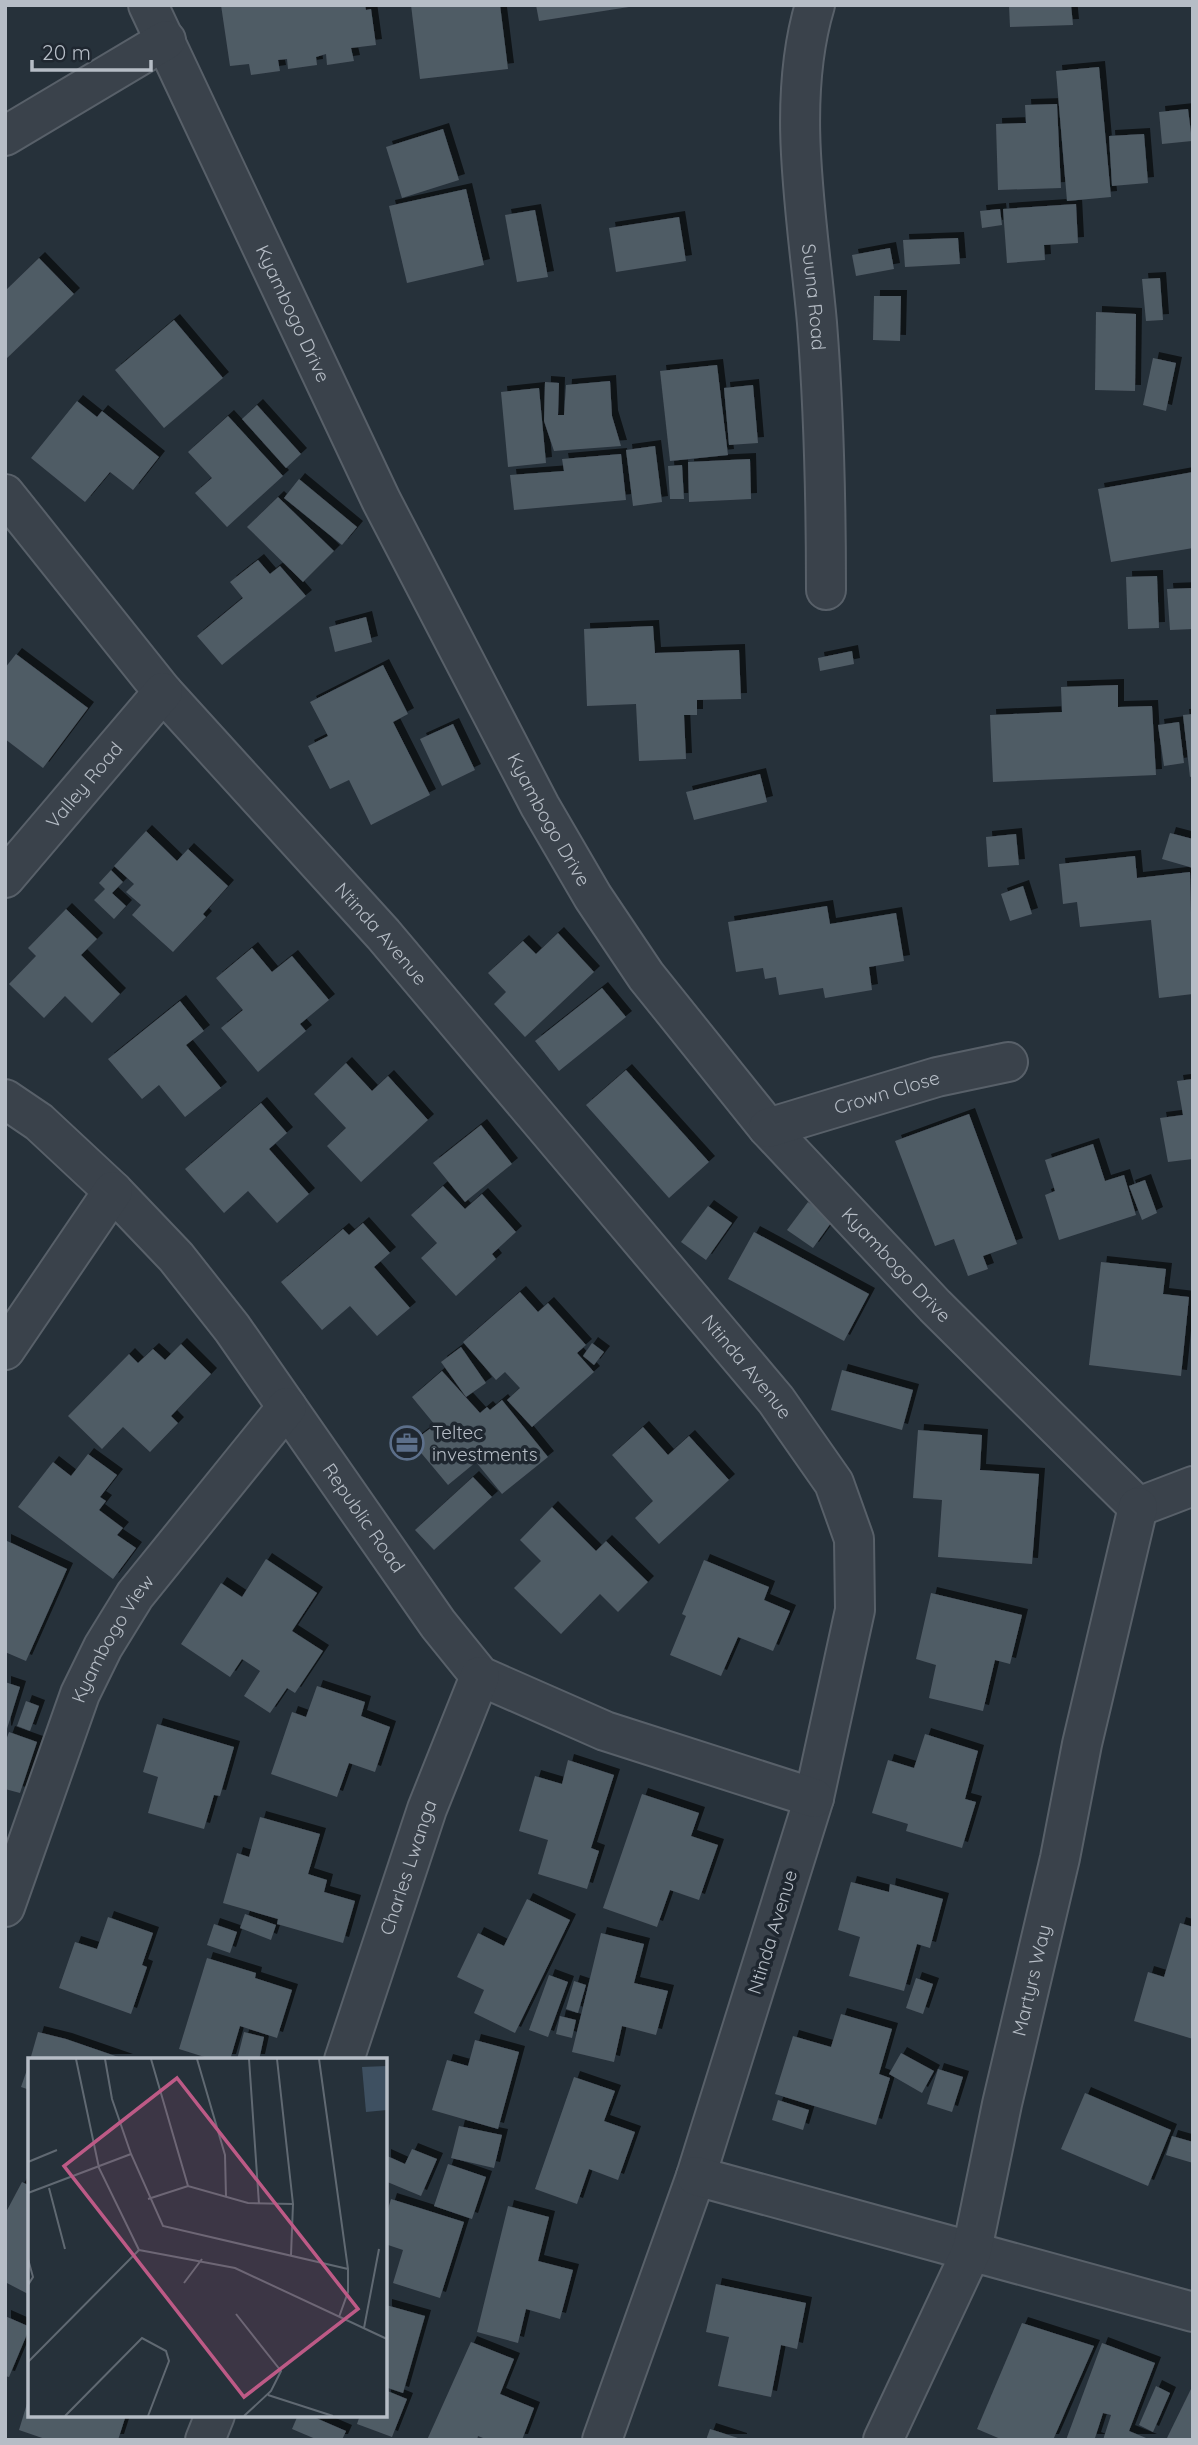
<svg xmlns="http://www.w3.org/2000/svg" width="1198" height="2445" font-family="Quicksand,sans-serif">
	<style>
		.building { fill: #505b65; filter: url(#shadow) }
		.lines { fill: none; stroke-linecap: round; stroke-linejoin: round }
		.minor-casing { stroke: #586069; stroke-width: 42 }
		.minor { stroke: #3a424b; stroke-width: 38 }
		.labels { text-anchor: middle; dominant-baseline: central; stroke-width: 7; stroke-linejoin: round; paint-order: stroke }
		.street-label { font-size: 19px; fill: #b6bdc6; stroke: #1f2730 }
		.poi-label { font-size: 19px; fill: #b6bdc6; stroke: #1f2730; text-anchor: start }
		.inset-road { fill: none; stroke: #606972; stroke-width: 2 }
		.view { fill: #bd5a86; fill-opacity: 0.15; stroke: #bd5a86; stroke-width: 3.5 }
		.inset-edge { fill: none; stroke: #b6bdc6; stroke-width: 3.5 }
	</style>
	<defs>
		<filter id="shadow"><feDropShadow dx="6" dy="-6" stdDeviation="0" flood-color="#0009"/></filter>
	</defs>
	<rect width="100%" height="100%" fill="#26313a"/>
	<g class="building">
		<path d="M 221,5 L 365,5 L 366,10 L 371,9 L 376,45 L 351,48 L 354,61 L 327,65 L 326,54 L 316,57 L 317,65 L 288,69 L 287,59 L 278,60 L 280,71 L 251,75 L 249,64 L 230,66 Z"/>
		<path d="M 411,5 L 500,5 L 508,69 L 420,79 Z"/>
		<path d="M 536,5 L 629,5 L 629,7 L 539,21 Z"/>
		<path d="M 1009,5 L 1071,5 L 1073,25 L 1010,27 Z"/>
		<path d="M 1099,67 L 1111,197 L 1067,201 L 1056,71 Z"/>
		<path d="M 1057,104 L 1061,188 L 998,190 L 996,124 L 1026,123 L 1025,105 Z"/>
		<path d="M 1188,109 L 1192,141 L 1162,144 L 1159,112 Z"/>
		<path d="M 443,129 L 459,180 L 402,198 L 386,147 Z"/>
		<path d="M 1144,134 L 1148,183 L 1112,186 L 1109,136 Z"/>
		<path d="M 466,189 L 484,265 L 407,283 L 389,206 Z"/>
		<path d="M 1076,204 L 1078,243 L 1044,245 L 1045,260 L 1007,263 L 1003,209 Z"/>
		<path d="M 1000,209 L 1002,225 L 982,228 L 980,211 Z"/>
		<path d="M 535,210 L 548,277 L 517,282 L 505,215 Z"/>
		<path d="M 679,217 L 686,261 L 616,272 L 609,228 Z"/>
		<path d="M 958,238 L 960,264 L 905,267 L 903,240 Z"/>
		<path d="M 890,248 L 894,269 L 856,276 L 852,255 Z"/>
		<path d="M 39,258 L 74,294 L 5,360 L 5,291 Z"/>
		<path d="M 1160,278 L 1163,320 L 1146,321 L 1142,279 Z"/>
		<path d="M 874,296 L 901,296 L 900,341 L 873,340 Z"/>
		<path d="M 1096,312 L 1136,314 L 1135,391 L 1095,390 Z"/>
		<path d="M 174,320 L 223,378 L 164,428 L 115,370 Z"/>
		<path d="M 1153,358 L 1176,363 L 1166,411 L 1143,405 Z"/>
		<path d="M 717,365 L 728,455 L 670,461 L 660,371 Z"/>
		<path d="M 610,381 L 612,416 L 621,446 L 554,451 L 544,421 L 545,382 L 559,383 L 558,415 L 564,415 L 566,385 Z"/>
		<path d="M 753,385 L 758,443 L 729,445 L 724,388 Z"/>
		<path d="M 539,388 L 546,463 L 508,467 L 501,392 Z"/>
		<path d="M 77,401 L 97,417 L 102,411 L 159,457 L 133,490 L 110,472 L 85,502 L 31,458 Z"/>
		<path d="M 257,405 L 301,454 L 286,468 L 242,419 Z"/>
		<path d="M 228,416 L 283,476 L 227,527 L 195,493 L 212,478 L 188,452 Z"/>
		<path d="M 655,446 L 662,502 L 633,506 L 626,450 Z"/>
		<path d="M 621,454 L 626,500 L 514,510 L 510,475 L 564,471 L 562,459 Z"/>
		<path d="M 750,459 L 751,499 L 689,502 L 688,462 Z"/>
		<path d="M 682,465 L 684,499 L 670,499 L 668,466 Z"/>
		<path d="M 1193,472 L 1193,548 L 1111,562 L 1098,489 Z"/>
		<path d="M 299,479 L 357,527 L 342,545 L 284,498 Z"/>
		<path d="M 278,497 L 334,551 L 303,582 L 247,527 Z"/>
		<path d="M 258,560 L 270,574 L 280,566 L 306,596 L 222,665 L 197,636 L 243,598 L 230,582 Z"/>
		<path d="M 1157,576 L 1159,628 L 1128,629 L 1126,577 Z"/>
		<path d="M 1193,588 L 1193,629 L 1170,630 L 1167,589 Z"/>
		<path d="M 366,617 L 372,642 L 335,652 L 329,627 Z"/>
		<path d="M 653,626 L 655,653 L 739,650 L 741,699 L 697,700 L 697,715 L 684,715 L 686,759 L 639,761 L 636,704 L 587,706 L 584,629 Z"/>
		<path d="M 852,651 L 854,664 L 820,671 L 818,658 Z"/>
		<path d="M 16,654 L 88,708 L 43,768 L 5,739 L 5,668 Z"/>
		<path d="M 383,665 L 408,714 L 393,722 L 430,795 L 371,825 L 349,780 L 330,789 L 308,746 L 328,736 L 310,702 Z"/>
		<path d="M 1118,685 L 1118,707 L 1152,706 L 1156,775 L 993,782 L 990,715 L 1062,712 L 1061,687 Z"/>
		<path d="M 1193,714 L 1193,776 L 1190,777 L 1183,715 Z"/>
		<path d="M 1179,722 L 1184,763 L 1164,766 L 1158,725 Z"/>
		<path d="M 453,724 L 475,770 L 442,786 L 420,739 Z"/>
		<path d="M 760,774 L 767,802 L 694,820 L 686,792 Z"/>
		<path d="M 146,831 L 177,861 L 188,849 L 228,886 L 203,914 L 206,917 L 173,952 L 132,915 L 141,905 L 126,892 L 134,884 L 114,866 Z"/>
		<path d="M 1170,833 L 1193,839 L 1193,868 L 1162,859 Z"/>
		<path d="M 1016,834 L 1019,865 L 988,867 L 986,837 Z"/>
		<path d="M 1135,856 L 1137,878 L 1190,872 L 1193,994 L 1159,998 L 1151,920 L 1080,927 L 1077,902 L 1063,904 L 1059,864 Z"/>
		<path d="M 111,870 L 123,882 L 112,893 L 126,906 L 114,919 L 94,900 L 105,889 L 99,883 Z"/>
		<path d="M 1023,886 L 1032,914 L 1010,921 L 1001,894 Z"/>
		<path d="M 827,906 L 830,924 L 896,913 L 904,961 L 869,967 L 872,990 L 825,998 L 823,988 L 779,995 L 776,977 L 765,979 L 763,968 L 736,972 L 728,922 Z"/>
		<path d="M 66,909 L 97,939 L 81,955 L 120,994 L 92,1023 L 65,996 L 44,1018 L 9,984 L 36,956 L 28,948 Z"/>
		<path d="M 558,933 L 594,972 L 525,1037 L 494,1004 L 506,992 L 488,973 L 523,941 L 536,954 Z"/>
		<path d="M 252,948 L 272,972 L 292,956 L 329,1000 L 300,1024 L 306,1031 L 258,1072 L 221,1028 L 243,1010 L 216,978 Z"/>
		<path d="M 602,988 L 626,1017 L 559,1071 L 535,1041 Z"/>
		<path d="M 180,1001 L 204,1031 L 186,1045 L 221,1088 L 185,1117 L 159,1085 L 142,1099 L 108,1059 Z"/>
		<path d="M 346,1063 L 372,1091 L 388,1076 L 428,1120 L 361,1182 L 327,1146 L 346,1128 L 314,1094 Z"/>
		<path d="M 626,1070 L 709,1162 L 669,1198 L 586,1105 Z"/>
		<path d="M 1193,1079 L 1193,1159 L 1168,1162 L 1160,1118 L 1183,1115 L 1177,1081 Z"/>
		<path d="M 261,1103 L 287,1133 L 269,1149 L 309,1194 L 277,1223 L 248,1191 L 224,1213 L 185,1169 Z"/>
		<path d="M 969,1114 L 1017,1244 L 983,1256 L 988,1269 L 968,1276 L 954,1239 L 935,1246 L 895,1141 Z"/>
		<path d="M 481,1125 L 512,1164 L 465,1202 L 433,1163 Z"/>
		<path d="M 1093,1144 L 1105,1181 L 1124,1175 L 1136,1215 L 1059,1240 L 1045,1195 L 1055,1191 L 1045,1160 Z"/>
		<path d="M 1145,1180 L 1157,1213 L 1142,1220 L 1129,1186 Z"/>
		<path d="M 443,1186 L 465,1209 L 482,1194 L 516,1232 L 492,1254 L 496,1259 L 456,1296 L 421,1258 L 437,1243 L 411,1215 Z"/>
		<path d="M 808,1202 L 833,1220 L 813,1248 L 787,1230 Z"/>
		<path d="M 708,1206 L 732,1223 L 706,1260 L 681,1242 Z"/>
		<path d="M 363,1223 L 390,1253 L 374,1267 L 410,1308 L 377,1336 L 350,1306 L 322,1330 L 281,1282 L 343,1229 L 349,1235 Z"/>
		<path d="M 754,1232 L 869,1294 L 844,1341 L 728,1279 Z"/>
		<path d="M 1101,1262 L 1166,1269 L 1163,1294 L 1189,1297 L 1181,1376 L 1089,1365 Z"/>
		<path d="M 520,1292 L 538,1312 L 548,1303 L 586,1345 L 577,1353 L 594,1372 L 532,1427 L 507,1400 L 520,1388 L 505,1372 L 496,1380 L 463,1342 Z"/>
		<path d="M 592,1343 L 604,1352 L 594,1365 L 583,1356 Z"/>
		<path d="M 181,1344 L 211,1374 L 171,1416 L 178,1423 L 150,1452 L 123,1427 L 102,1449 L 68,1416 L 129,1354 L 138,1363 L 153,1349 L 165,1360 Z"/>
		<path d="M 461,1347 L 486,1383 L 466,1397 L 441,1362 Z"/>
		<path d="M 842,1370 L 913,1390 L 902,1430 L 831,1410 Z"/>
		<path d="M 442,1371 L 480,1413 L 487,1407 L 490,1410 L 502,1400 L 548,1457 L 502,1494 L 476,1462 L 448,1485 L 412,1442 L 435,1425 L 412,1397 Z"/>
		<path d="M 643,1427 L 668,1455 L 689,1436 L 729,1480 L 659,1544 L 635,1518 L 653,1501 L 612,1455 Z"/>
		<path d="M 918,1430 L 982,1435 L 980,1470 L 1039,1474 L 1032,1564 L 938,1557 L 942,1500 L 913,1498 Z"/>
		<path d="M 88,1454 L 117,1475 L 100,1497 L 106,1501 L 99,1510 L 123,1528 L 117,1535 L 136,1548 L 113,1579 L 18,1507 L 53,1462 L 71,1476 Z"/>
		<path d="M 473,1477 L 492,1497 L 434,1550 L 415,1530 Z"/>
		<path d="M 552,1507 L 596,1551 L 606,1541 L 648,1582 L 618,1612 L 600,1594 L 561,1634 L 514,1588 L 541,1561 L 520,1540 Z"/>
		<path d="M 5,1540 L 67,1569 L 26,1661 L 5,1652 Z"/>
		<path d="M 266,1559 L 317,1593 L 292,1631 L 323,1651 L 295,1693 L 287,1688 L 270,1713 L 244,1696 L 260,1671 L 242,1659 L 230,1677 L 181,1644 L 221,1583 L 242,1597 Z"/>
		<path d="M 704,1560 L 769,1587 L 764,1600 L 790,1611 L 773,1651 L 738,1637 L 721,1676 L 670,1655 L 686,1616 L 682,1614 Z"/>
		<path d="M 931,1593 L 1022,1615 L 1010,1664 L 995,1660 L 983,1711 L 929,1698 L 936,1665 L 916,1659 Z"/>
		<path d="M 5,1682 L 20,1687 L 6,1732 L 5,1731 Z"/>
		<path d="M 317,1686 L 365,1702 L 361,1716 L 390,1727 L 375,1772 L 349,1763 L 337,1797 L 271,1774 L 292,1712 L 306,1717 Z"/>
		<path d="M 26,1701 L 39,1706 L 30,1731 L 17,1726 Z"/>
		<path d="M 157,1724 L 234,1747 L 220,1796 L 214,1795 L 204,1829 L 148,1813 L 158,1777 L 143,1772 Z"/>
		<path d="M 9,1732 L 37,1742 L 20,1793 L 5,1789 L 5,1743 Z"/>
		<path d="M 925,1734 L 978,1751 L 965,1799 L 976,1802 L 962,1848 L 906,1831 L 908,1824 L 872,1813 L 888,1760 L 914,1768 Z"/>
		<path d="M 568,1760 L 614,1775 L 591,1848 L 599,1851 L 587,1889 L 538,1874 L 548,1840 L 519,1831 L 535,1776 L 562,1784 Z"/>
		<path d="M 642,1794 L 699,1813 L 691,1836 L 718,1845 L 699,1900 L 670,1890 L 657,1927 L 603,1908 Z"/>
		<path d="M 260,1817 L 320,1834 L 308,1874 L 327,1880 L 324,1892 L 355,1901 L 343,1943 L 277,1924 L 278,1919 L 223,1903 L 237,1853 L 249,1857 Z"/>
		<path d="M 851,1882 L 889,1892 L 890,1884 L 943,1899 L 930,1948 L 917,1944 L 904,1991 L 849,1976 L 860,1937 L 838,1930 Z"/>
		<path d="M 527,1899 L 570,1920 L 515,2033 L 474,2013 L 484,1990 L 457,1977 L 478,1933 L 504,1946 Z"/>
		<path d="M 245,1914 L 276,1925 L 271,1940 L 240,1928 Z"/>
		<path d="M 108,1917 L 153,1933 L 142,1965 L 147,1967 L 131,2014 L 59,1988 L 75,1942 L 97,1949 Z"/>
		<path d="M 1180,1923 L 1193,1927 L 1193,2039 L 1134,2021 L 1148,1972 L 1164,1977 Z"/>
		<path d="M 214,1924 L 237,1932 L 230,1953 L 207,1945 Z"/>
		<path d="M 601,1933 L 644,1944 L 634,1983 L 668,1991 L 656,2035 L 622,2026 L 614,2062 L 572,2052 Z"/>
		<path d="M 207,1958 L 256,1973 L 255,1978 L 292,1990 L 277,2038 L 240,2026 L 230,2060 L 214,2060 L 179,2049 Z"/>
		<path d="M 549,1975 L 568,1982 L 548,2037 L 529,2030 Z"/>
		<path d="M 916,1978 L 933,1984 L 923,2014 L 906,2008 Z"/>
		<path d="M 574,1981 L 586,1985 L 578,2013 L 566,2009 Z"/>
		<path d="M 841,2014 L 892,2029 L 879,2074 L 890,2078 L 876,2125 L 775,2094 L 793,2036 L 831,2047 Z"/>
		<path d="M 560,2016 L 576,2020 L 572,2038 L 556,2034 Z"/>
		<path d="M 38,2032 L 66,2039 L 127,2060 L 30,2060 Z"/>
		<path d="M 244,2032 L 264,2037 L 259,2060 L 237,2060 Z"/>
		<path d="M 475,2040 L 519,2052 L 498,2129 L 432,2110 L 447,2060 L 468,2066 Z"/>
		<path d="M 901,2053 L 934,2071 L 922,2093 L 889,2074 Z"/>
		<path d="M 30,2061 L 30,2090 L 21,2087 Z"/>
		<path d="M 938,2069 L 963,2077 L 952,2112 L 927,2104 Z"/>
		<path d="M 574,2077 L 615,2091 L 604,2121 L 635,2132 L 618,2180 L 589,2169 L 577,2204 L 535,2189 Z"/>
		<path d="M 1085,2093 L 1171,2130 L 1148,2186 L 1061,2149 Z"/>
		<path d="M 778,2100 L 809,2110 L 803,2130 L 772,2120 Z"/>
		<path d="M 459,2126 L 502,2135 L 494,2168 L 451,2158 Z"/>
		<path d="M 1172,2136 L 1193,2142 L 1193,2163 L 1166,2155 Z"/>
		<path d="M 412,2149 L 437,2159 L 421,2196 L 385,2181 L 385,2155 L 405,2164 Z"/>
		<path d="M 448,2164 L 486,2177 L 472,2219 L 434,2206 Z"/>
		<path d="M 22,2182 L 30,2186 L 30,2295 L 5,2282 L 5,2214 Z"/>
		<path d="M 391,2199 L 464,2222 L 440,2298 L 393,2283 L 403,2250 L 385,2244 L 385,2219 Z"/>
		<path d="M 508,2206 L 549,2217 L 538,2261 L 573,2270 L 560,2319 L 526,2309 L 518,2343 L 477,2332 Z"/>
		<path d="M 716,2284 L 806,2303 L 797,2349 L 781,2345 L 771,2397 L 718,2386 L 729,2337 L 706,2332 Z"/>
		<path d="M 386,2305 L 425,2316 L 403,2393 L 385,2387 Z"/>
		<path d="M 5,2316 L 30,2327 L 9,2377 L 5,2376 Z"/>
		<path d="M 1022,2323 L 1094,2346 L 1053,2440 L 1003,2440 L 977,2429 Z"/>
		<path d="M 471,2342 L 514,2359 L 500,2394 L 534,2408 L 522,2440 L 488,2440 L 478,2436 L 477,2440 L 427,2440 Z"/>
		<path d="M 1102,2343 L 1155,2363 L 1129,2431 L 1151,2440 L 1103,2440 L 1111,2415 L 1103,2413 L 1095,2438 L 1100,2440 L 1066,2440 Z"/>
		<path d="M 1156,2386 L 1170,2393 L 1153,2432 L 1139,2425 Z"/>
		<path d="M 1191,2389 L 1193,2440 L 1166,2440 Z"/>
		<path d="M 385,2390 L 407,2399 L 392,2437 L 357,2424 L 360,2415 L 385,2415 Z"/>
		<path d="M 29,2397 L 30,2415 L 126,2415 L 118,2440 L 48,2440 L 19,2430 Z"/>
		<path d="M 298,2415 L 309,2415 L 346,2431 L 342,2440 L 318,2440 L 292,2429 Z"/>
		<path d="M 710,2429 L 741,2439 L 741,2440 L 706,2440 Z"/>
	</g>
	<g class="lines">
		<defs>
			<g id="minor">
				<path id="s1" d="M 148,5 L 381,500 L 540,806 L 593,897 L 646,976 L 768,1128 L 935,1306 L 1138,1507"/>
				<path id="s2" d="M 815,5 C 785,104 808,221 817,323 C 824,412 826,500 826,590"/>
				<path d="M 5,136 L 166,40"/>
				<path id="s3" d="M 5,494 L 163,692 L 383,934 L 776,1400 L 834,1483 L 854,1539 L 855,1610 L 814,1798 L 696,2176 L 602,2440"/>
				<path id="s4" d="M 5,878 L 163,692"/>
				<path id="s5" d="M 5,1099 L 39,1122 L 113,1191 L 176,1257 L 232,1328 L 438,1624 L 480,1676 L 605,1731 L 814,1798"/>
				<path id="s6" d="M 768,1128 L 937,1077 L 1008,1062"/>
				<path d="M 5,1350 L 113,1191"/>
				<path d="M 1138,1507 L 1193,1486"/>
				<path id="s7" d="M 5,1907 L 80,1694 L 103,1647 L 135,1595 L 287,1407"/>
				<path id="s8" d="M 344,2060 L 427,1809 L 480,1676"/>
				<path d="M 696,2176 L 1193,2312"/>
				<path d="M 205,2440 L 215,2415"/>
				<path id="s9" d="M 883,2440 L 972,2250 L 1002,2104 L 1060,1858 L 1082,1744 L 1138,1507"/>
			</g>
		</defs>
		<use href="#minor" class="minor-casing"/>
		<use href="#minor" class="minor"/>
	</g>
	<defs>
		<symbol id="office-ring" viewBox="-11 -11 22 22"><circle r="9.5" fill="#1f2730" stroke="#5c6f8a" stroke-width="1.5"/><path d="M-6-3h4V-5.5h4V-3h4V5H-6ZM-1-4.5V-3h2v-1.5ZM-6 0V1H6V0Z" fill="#5c6f8a"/></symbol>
	</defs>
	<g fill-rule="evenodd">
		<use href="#office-ring" x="388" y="1424" width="38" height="38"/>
	</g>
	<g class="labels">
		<g class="street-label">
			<text stroke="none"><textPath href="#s2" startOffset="294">Suuna Road</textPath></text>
			<text stroke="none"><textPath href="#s1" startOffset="341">Kyambogo Drive</textPath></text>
			<text stroke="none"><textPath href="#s4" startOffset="122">Valley Road</textPath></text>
			<text stroke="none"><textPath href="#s1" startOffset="908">Kyambogo Drive</textPath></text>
			<text stroke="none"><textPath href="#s3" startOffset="579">Ntinda Avenue</textPath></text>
			<text stroke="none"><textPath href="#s6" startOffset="124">Crown Close</textPath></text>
			<text stroke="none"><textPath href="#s1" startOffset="1475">Kyambogo Drive</textPath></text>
			<text stroke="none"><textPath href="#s3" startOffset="1146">Ntinda Avenue</textPath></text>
			<text stroke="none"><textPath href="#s5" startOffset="555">Republic Road</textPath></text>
			<text stroke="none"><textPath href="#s7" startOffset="290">Kyambogo View</textPath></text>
			<text stroke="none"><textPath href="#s8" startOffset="203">Charles Lwanga</textPath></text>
			<text transform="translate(772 1932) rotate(-73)">Ntinda Avenue</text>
			<text stroke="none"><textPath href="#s9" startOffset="486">Martyrs Way</textPath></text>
		</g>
		<g class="poi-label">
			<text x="432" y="1432">Teltec<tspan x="432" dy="22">investments</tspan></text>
		</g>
	</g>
	<g transform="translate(28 2058)">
		<rect width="359" height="359" fill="#26313a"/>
		<path d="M 359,8 L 359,52 L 338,54 L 334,9 Z" fill="#3e5061"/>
		<path class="inset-road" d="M 48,1 L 71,110 L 111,192M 77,1 L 84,41 L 103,96 L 135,168 L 320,211M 123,1 L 160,128M 169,1 L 197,97 L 198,139M 221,1 L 231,146M 249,1 L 265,146 L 263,197M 291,1 L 320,211 L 320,234 L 311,259M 0,104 L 29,92M 21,130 L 37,191M 0,135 L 103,96M 120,141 L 160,128 L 220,145 L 265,146M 111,192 L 207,210 L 359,281M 0,201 L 5,219 L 0,227M 156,225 L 174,201M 208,256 L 253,313 L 243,333 L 216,358M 336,270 L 351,191M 0,304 L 111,192M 240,337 L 305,358M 37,358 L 114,280 L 138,293 L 141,303 L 120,358"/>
		<path class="view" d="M 149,20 L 330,251 L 216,339 L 36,108 Z"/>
		<rect width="359" height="359" class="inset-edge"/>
	</g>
	<rect width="1198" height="2445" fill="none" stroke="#b6bdc6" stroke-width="14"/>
	<path d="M32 60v10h119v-10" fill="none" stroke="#b6bdc6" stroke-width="3.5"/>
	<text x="42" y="60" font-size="21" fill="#b6bdc6" stroke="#1f2730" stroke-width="5" paint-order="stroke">20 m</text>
</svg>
